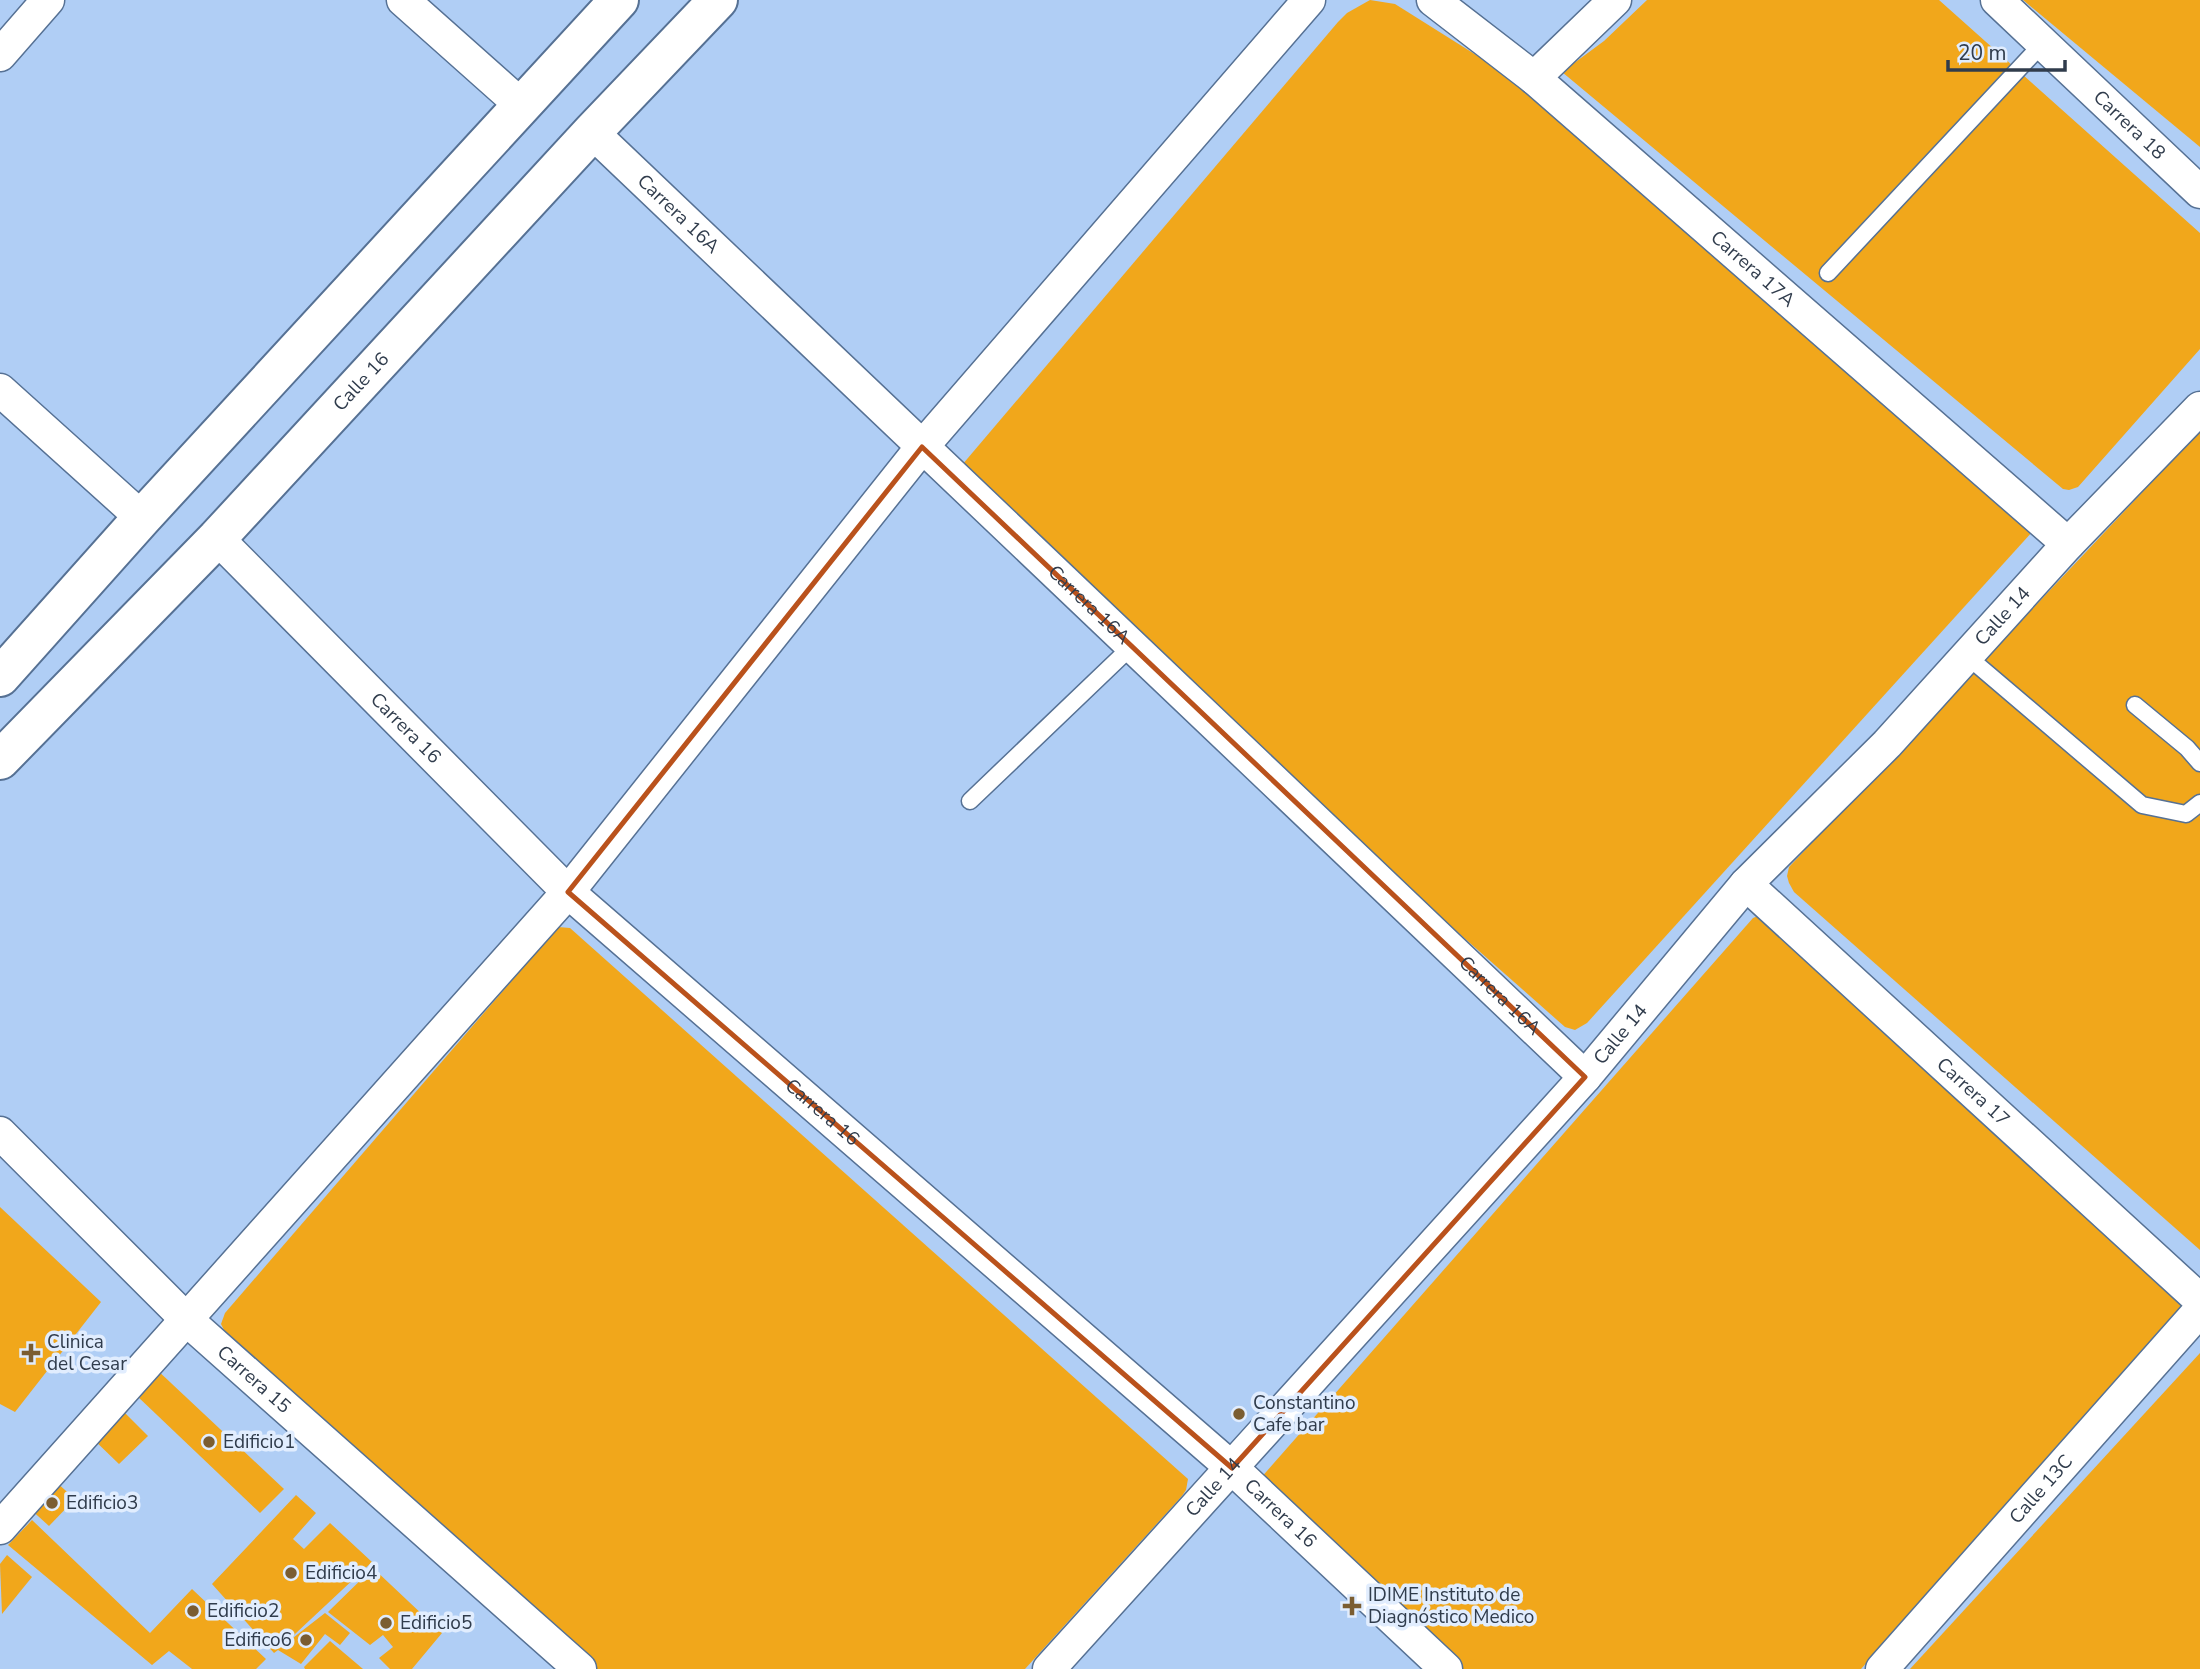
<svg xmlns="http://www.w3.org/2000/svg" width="2200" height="1669" font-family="'Nunito Sans',sans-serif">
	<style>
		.building { fill: #f1a71b }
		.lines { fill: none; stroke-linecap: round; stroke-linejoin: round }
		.lane-casing { stroke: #567194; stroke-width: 19 }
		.street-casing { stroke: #567194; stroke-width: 35 }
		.secondary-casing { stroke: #567194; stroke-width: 42 }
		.lane { stroke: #fff; stroke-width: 16 }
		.street { stroke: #fff; stroke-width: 32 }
		.secondary { stroke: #fff; stroke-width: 38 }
		.marked { fill: none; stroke: #ba521c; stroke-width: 5; stroke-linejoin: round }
		.poi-dot { fill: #7b5d31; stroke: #e1edfe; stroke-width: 2.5 }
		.labels { text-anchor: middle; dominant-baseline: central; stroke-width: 7; stroke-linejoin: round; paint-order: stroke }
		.street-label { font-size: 19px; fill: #303c4c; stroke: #e1edfe }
		.poi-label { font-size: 19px; fill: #303c4c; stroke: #e1edfe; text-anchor: start }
	</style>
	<rect width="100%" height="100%" fill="#b0cef5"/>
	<g class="building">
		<path d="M 1370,0 L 1395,4 L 1500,70 L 1626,163 L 2033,531 L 1587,1023 L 1575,1030 L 1565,1027 L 988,518 L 962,465 L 1338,22 L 1347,13 Z"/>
		<path d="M 1647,0 L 1939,0 L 2200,233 L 2200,349 L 2078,487 L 2069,490 L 2063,489 L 1562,72 L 1604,41 Z"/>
		<path d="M 2023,0 L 2200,0 L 2200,147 Z"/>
		<path d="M 2200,431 L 2200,1250 L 1794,892 L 1789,883 L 1787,876 L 1789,867 Z"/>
		<path d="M 1758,916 L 2185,1302 L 2182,1308 L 1861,1669 L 1441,1669 L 1259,1480 L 1753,918 Z"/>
		<path d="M 558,927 L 570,928 L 1188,1479 L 1186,1490 L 1182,1496 L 1025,1669 L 596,1669 L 224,1330 L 221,1324 L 225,1313 Z"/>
		<path d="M 0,1207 L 101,1302 L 15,1412 L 0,1404 Z"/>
		<path d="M 2200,1353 L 2200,1669 L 1910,1669 Z"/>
		<path d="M 155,1368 L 284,1489 L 260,1513 L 136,1395 Z"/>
		<path d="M 118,1406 L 148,1436 L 119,1464 L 90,1436 Z"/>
		<path d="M 55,1481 L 75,1499 L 49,1526 L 28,1507 Z"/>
		<path d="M 296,1495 L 316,1513 L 293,1539 L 304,1549 L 330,1523 L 372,1562 L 280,1648 L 325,1613 L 350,1633 L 340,1645 L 325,1634 L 301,1664 L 278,1650 L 274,1653 L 212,1584 Z"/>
		<path d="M 32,1520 L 150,1633 L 192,1589 L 266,1659 L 256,1669 L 192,1669 L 169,1651 L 152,1665 L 8,1545 Z"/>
		<path d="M 7,1555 L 32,1577 L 2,1614 L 0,1564 Z"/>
		<path d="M 373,1568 L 442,1633 L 412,1669 L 390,1669 L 379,1658 L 393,1647 L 383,1635 L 370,1645 L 328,1612 Z"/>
		<path d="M 330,1641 L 363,1669 L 305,1669 L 304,1667 Z"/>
	</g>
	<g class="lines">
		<defs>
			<g id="lane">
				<path d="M 1828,273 L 2043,43"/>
				<path d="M 1967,656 L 2142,805 L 2186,814 L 2200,803"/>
				<path d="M 2135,705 L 2187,748 L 2200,763"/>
				<path d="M 970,801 L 1132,646"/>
			</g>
			<g id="street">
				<path d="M 403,0 L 521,105"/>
				<path id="s1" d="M 1433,0 L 1534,78 L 2068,544"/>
				<path id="s2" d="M 1997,0 L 2200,192"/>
				<path d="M 0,55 L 48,0"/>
				<path d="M 1534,78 L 1615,0"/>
				<path id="s3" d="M 592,132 L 1585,1077"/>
				<path d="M 0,390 L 142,518"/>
				<path id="s4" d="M 217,538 L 568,892 L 1232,1468 L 1446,1669"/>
				<path id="s5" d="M 1746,884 L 2200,1300"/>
				<path id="s6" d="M 0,1133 L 187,1320 L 580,1669"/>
				<path d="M 0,1528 L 568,892 L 922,447 L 1309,0"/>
				<path id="s7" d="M 1049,1669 L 1585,1077 L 1746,884 L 1887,744 L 2068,544 L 2200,408"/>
				<path id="s8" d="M 1882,1669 L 2200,1310"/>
			</g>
			<g id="secondary">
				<path d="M 0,677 L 142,518 L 619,0"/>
				<path id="s9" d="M 0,760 L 217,538 L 592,132 L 718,0"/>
			</g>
		</defs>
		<use href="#lane" class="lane-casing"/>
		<use href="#street" class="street-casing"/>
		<use href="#secondary" class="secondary-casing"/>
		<use href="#lane" class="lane"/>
		<use href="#street" class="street"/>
		<use href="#secondary" class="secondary"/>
	</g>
	<path class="marked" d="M 922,447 L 1585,1077 L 1232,1468 L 568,892 Z"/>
	<g class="poi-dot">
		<path d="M27.5 1342.5h7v7h7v7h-7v7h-7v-7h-7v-7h7z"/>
		<circle cx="1239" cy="1414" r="7"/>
		<circle cx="209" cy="1442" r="7"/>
		<circle cx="52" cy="1503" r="7"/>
		<circle cx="291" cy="1573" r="7"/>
		<path d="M1348.5 1595.5h7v7h7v7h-7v7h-7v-7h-7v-7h7z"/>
		<circle cx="193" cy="1611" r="7"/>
		<circle cx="386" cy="1623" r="7"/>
		<circle cx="306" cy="1640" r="7"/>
	</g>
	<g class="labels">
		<g class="street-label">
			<text stroke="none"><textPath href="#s2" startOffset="182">Carrera 18</textPath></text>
			<text stroke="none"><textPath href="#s3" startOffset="119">Carrera 16A</textPath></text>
			<text stroke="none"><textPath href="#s1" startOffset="418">Carrera 17A</textPath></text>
			<text stroke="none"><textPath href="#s9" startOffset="523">Calle 16</textPath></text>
			<text stroke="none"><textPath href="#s3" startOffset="686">Carrera 16A</textPath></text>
			<text stroke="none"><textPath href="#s7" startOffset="1421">Calle 14</textPath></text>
			<text stroke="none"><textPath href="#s4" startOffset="268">Carrera 16</textPath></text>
			<text stroke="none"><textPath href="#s3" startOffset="1253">Carrera 16A</textPath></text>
			<text stroke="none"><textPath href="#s7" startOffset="854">Calle 14</textPath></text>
			<text stroke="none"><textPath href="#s5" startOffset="308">Carrera 17</textPath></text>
			<text stroke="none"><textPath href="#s4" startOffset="835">Carrera 16</textPath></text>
			<text stroke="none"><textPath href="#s6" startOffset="354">Carrera 15</textPath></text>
			<text stroke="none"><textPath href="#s7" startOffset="245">Calle 14</textPath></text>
			<text stroke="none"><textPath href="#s8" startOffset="240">Calle 13C</textPath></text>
			<text stroke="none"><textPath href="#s4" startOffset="1444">Carrera 16</textPath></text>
		</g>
		<g class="poi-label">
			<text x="47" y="1342">Clinica<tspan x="47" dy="22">del Cesar</tspan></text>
			<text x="1253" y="1403">Constantino<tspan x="1253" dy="22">Cafe bar</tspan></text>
			<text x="223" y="1442">Edificio1</text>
			<text x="66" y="1503">Edificio3</text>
			<text x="305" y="1573">Edificio4</text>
			<text x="1368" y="1595">IDIME Instituto de<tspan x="1368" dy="22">Diagnóstico Medico</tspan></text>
			<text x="207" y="1611">Edificio2</text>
			<text x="400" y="1623">Edificio5</text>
			<text x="292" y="1640" text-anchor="end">Edifico6</text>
		</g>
	</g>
	<path d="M1948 60v10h117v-10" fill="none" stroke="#303c4c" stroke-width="3.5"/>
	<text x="1958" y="60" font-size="21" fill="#303c4c" stroke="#e1edfe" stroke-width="5" paint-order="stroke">20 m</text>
</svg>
